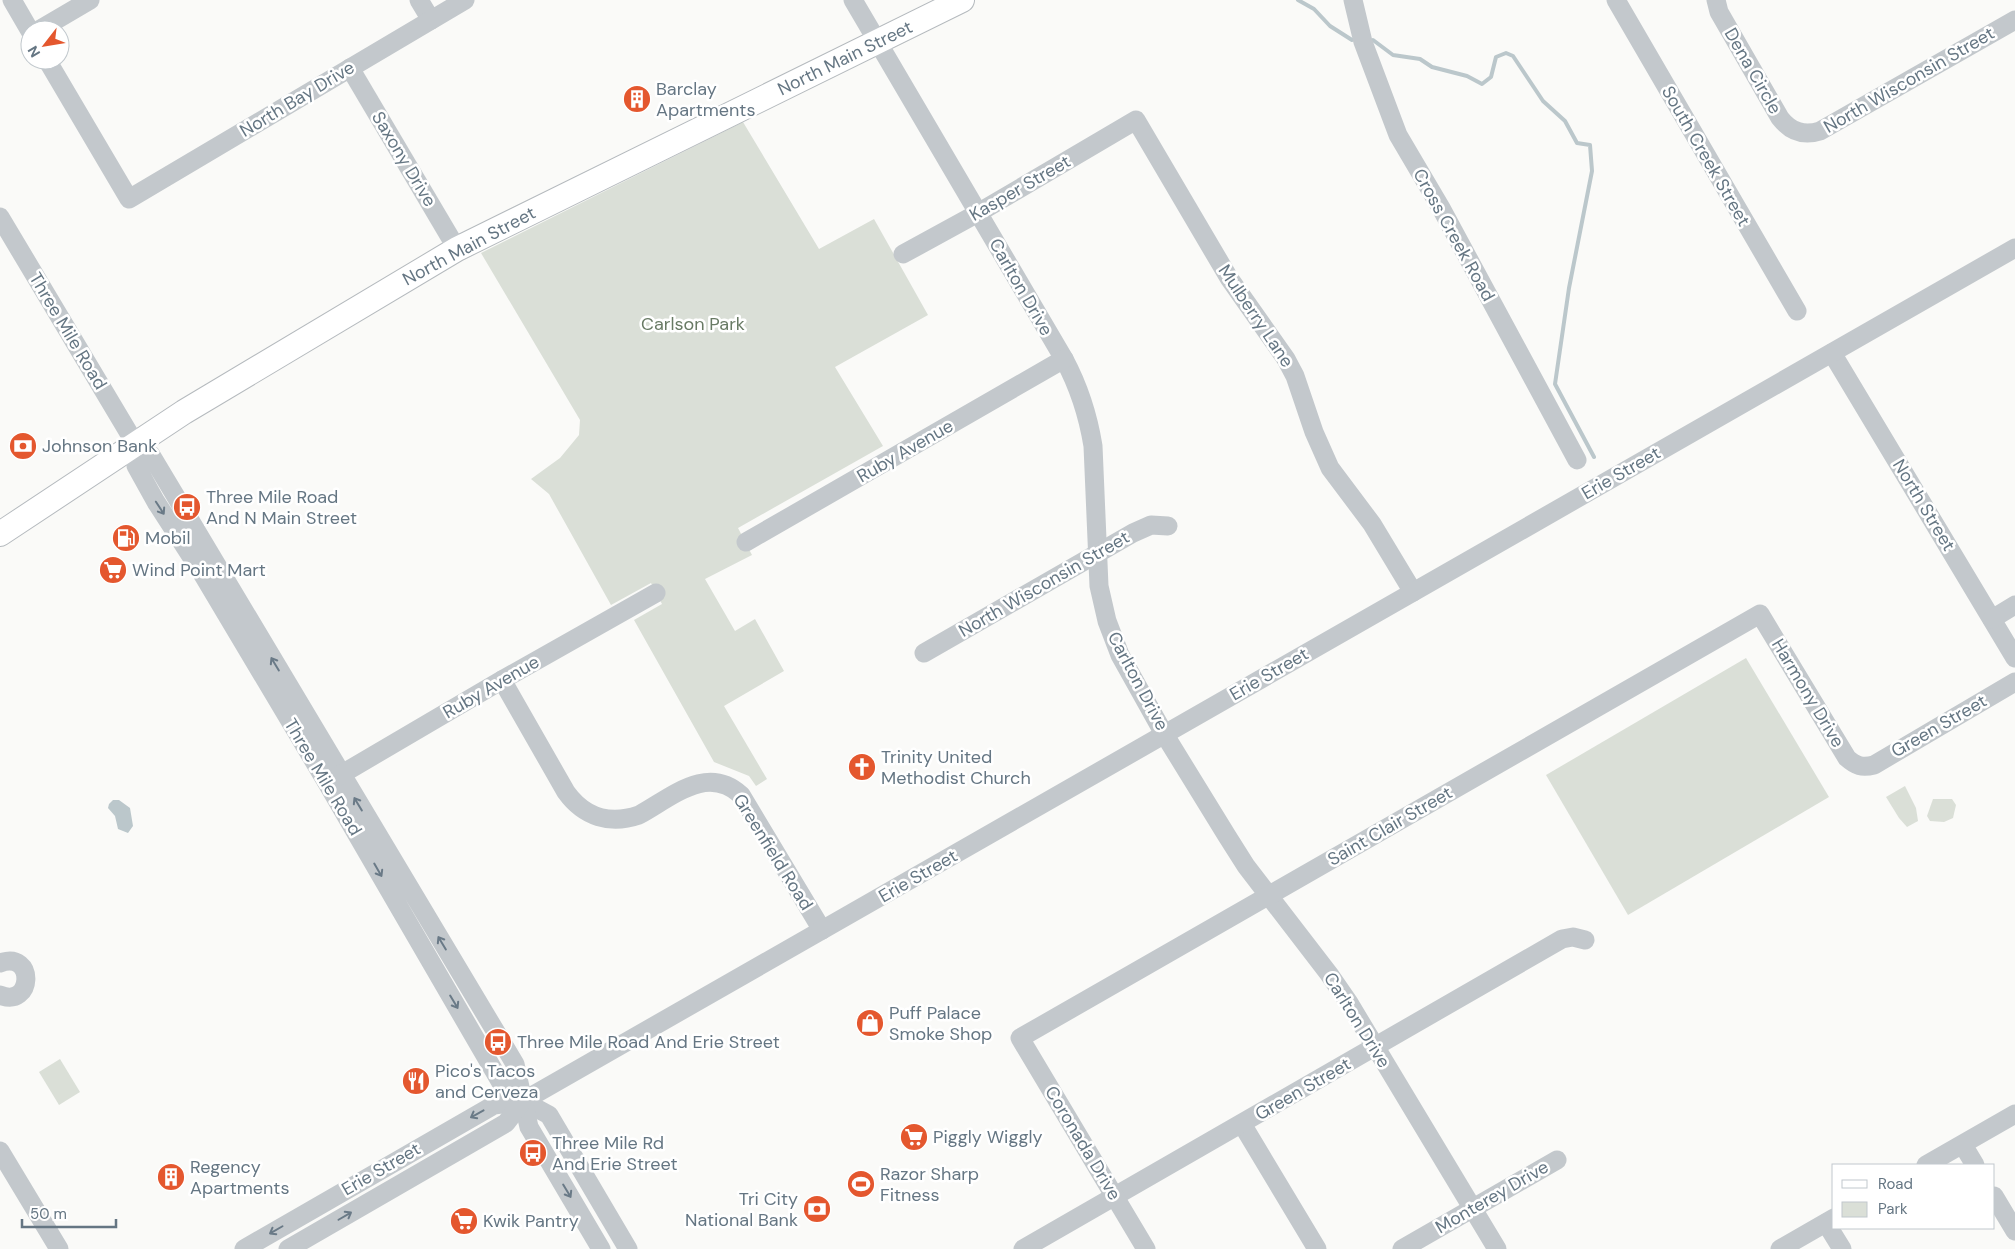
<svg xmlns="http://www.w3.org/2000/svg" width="2015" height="1249" font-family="'DM Sans',sans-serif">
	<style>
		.green { fill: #dadfd7 }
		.water { fill: #bbc7cb }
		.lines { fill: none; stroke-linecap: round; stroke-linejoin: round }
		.stream { stroke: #bbc7cb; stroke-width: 4 }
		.major-casing { stroke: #b5babe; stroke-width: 26 }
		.minor { stroke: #c3c8cc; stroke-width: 19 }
		.major { stroke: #fff; stroke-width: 24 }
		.oneway { stroke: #6a7a87 }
		.labels { text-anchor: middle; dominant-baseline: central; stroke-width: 5; stroke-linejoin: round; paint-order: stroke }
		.street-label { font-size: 18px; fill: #657683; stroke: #fff }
		.poi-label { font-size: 18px; fill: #657683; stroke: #fff; text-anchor: start }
		.park-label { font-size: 18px; fill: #687a64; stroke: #fff }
	</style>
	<rect width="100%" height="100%" fill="#fafaf8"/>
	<g class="green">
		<path d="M 743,122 L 819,249 L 874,219 L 928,315 L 835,367 L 883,446 L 738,528 L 752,555 L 705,579 L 735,631 L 755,619 L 784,671 L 724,706 L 767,779 L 756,786 L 749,776 L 714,762 L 634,620 L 662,604 L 651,583 L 611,605 L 549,494 L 531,479 L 560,458 L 579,435 L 580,420 L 481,253 Z"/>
		<path d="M 1746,658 L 1829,797 L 1628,915 L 1546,775 Z"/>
		<path d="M 1905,786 L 1916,808 L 1918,821 L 1907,827 L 1899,818 L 1886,797 Z"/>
		<path d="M 1933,799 L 1952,799 L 1956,805 L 1953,818 L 1944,822 L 1930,821 L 1927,816 Z"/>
		<path d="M 60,1059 L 80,1092 L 59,1105 L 39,1072 Z"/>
	</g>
	<path class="water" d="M 113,800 L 119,800 L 130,808 L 133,826 L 128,833 L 118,829 L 115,816 L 108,808 L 109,804 Z"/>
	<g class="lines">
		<g class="stream">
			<path d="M 1298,0 L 1314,9 L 1330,26 L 1352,40"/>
			<path d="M 1373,40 L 1393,55 L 1420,59 L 1432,67 L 1467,76 L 1482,84 L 1491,77 L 1496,57 L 1506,53 L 1513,56 L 1543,101 L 1565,121 L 1577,143 L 1590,145 L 1592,171 L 1569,288 L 1555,384 L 1594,457"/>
		</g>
		<defs>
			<path id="major" d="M 0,534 L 184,412 L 457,249 L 962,0"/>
		</defs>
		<use href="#major" class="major-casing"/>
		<g class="minor">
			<path d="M 12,0 L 30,31"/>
			<path d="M 419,0 L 431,20"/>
			<path d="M 853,0 L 1064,359 C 1079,387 1088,415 1093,446 L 1099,586 L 1107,621 L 1120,655 L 1163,732 L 1227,836 L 1246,866 L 1329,974 L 1349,1003 L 1497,1249"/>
			<path d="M 1353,0 L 1363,42 L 1398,135 L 1441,208 L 1577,460"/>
			<path d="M 1616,0 L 1797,311"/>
			<path d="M 1716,0 L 1719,12 L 1780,118 C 1791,132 1804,136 1820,131 L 2015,20"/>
			<path d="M 39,30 L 90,0"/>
			<path d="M 47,60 L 129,199 L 465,0"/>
			<path d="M 350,68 L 457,249"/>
			<path d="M 0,217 L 136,445 L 151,455 L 515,1064 L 523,1101 L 504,1088 L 327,783 L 200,570 L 156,502 L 136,466 L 136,445"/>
			<path d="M 903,254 L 978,213 L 1136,120 L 1229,278 L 1286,359 L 1295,376 L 1314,432 L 1330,468 L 1372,524 L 1413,592"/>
			<path d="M 1832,353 L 2015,658"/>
			<path d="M 746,542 L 1064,359"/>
			<path d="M 1992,619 L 2015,605"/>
			<path d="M 924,653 L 1133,533 L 1151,525 L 1168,526"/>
			<path d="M 502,680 L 566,792 C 584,817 610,825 639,815 C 672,797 707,764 741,795 L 822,930"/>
			<path d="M 330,781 L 502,680 L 656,593"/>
			<path d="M 0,963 C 36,950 33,1009 0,995"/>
			<path d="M 523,1101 L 549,1115 L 628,1249"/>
			<path d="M 523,1101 L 529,1127 L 601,1249"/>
			<path d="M 1242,1124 L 1317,1249"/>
			<path d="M 1963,1145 L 1975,1165"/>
			<path d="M 0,1151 L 59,1249"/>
			<path d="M 1926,1165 L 2015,1114"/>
			<path d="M 1994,1196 L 2015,1231"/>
			<path d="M 1826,1223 L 1842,1249"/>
			<path d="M 244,1249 L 494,1105 L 523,1101"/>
			<path d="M 288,1249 L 506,1123 L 523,1101 L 2015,248"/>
			<path d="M 1023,1249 L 1562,939 L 1573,937 L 1585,940"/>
			<path d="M 1146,1249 L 1020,1038 L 1760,614 L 1847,758 C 1856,766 1862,768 1874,765 L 2015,682"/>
			<path d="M 1402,1249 L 1557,1160"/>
			<path d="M 1780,1249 L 1834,1218"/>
		</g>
		<use href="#major" class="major"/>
	</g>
	<defs><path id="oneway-shaft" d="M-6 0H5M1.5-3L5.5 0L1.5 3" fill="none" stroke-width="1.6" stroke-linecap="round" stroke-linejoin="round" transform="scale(1.25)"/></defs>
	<g class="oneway">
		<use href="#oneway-shaft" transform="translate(160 508) rotate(57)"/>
		<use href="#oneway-shaft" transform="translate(275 664) rotate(-121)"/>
		<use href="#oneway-shaft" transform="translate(358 804) rotate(-121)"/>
		<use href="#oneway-shaft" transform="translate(378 870) rotate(60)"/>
		<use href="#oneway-shaft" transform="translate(442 943) rotate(-121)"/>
		<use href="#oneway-shaft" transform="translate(454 1002) rotate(59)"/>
		<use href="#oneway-shaft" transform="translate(477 1114) rotate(151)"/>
		<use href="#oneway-shaft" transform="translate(567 1191) rotate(59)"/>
		<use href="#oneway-shaft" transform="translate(345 1216) rotate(-30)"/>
		<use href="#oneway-shaft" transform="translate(276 1230) rotate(150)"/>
	</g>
	<defs>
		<symbol id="building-disc" viewBox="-11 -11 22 22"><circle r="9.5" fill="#e4572e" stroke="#fff"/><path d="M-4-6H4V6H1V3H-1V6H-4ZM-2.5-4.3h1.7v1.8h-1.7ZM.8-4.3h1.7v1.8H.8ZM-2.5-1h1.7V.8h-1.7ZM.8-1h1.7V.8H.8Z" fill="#fff"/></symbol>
		<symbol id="bank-disc" viewBox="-11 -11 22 22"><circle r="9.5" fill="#e4572e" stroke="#fff"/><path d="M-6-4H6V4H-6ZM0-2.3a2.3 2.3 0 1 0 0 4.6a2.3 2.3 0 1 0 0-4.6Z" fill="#fff"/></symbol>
		<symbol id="bus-disc" viewBox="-11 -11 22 22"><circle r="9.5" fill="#e4572e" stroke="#fff"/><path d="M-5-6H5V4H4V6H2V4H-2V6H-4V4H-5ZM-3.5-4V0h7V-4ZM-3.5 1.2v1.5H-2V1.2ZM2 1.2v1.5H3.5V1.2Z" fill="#fff"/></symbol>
		<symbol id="fuel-disc" viewBox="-11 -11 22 22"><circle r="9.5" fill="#e4572e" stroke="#fff"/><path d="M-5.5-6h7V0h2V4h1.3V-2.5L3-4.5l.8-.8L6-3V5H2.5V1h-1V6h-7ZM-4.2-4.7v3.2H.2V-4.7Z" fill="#fff"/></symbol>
		<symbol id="supermarket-disc" viewBox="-11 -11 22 22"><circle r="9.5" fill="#e4572e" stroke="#fff"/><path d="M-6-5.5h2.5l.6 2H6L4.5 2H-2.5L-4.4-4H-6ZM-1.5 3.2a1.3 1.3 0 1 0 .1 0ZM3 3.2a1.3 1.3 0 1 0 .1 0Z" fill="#fff"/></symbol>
		<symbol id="church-disc" viewBox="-11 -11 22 22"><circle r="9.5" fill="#e4572e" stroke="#fff"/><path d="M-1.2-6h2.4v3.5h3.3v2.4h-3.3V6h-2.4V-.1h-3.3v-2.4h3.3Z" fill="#fff"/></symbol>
		<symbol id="shop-disc" viewBox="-11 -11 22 22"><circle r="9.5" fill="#e4572e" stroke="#fff"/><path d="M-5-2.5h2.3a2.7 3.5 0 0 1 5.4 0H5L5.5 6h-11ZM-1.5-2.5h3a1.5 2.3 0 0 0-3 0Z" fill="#fff"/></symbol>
		<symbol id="restaurant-disc" viewBox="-11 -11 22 22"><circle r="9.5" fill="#e4572e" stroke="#fff"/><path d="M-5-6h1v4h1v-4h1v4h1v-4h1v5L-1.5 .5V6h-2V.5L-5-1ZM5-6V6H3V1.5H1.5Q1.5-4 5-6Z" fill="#fff"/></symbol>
		<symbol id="stadium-disc" viewBox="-11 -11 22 22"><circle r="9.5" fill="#e4572e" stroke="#fff"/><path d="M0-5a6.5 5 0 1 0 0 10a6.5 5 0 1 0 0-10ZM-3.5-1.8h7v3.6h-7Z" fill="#fff"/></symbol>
	</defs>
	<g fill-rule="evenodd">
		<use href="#building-disc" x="621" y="83" width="32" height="32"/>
		<use href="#bank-disc" x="7" y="430" width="32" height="32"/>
		<use href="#bus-disc" x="171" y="491" width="32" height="32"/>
		<use href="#fuel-disc" x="110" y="522" width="32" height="32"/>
		<use href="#supermarket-disc" x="97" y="554" width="32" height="32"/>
		<use href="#church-disc" x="846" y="751" width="32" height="32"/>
		<use href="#shop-disc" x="854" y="1007" width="32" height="32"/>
		<use href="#bus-disc" x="482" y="1026" width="32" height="32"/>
		<use href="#restaurant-disc" x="400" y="1065" width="32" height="32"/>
		<use href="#supermarket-disc" x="898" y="1121" width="32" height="32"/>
		<use href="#bus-disc" x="517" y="1137" width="32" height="32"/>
		<use href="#building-disc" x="155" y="1161" width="32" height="32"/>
		<use href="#stadium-disc" x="845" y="1168" width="32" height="32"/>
		<use href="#bank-disc" x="801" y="1193" width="32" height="32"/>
		<use href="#supermarket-disc" x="448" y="1205" width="32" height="32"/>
	</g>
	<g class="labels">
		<g class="street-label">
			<text transform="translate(845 58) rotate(-26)">North Main Street</text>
			<text transform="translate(1753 71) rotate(60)">Dena Circle</text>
			<text transform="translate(1909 80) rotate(-30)">North Wisconsin Street</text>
			<text transform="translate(297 99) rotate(-31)">North Bay Drive</text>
			<text transform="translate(1706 156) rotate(60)">South Creek Street</text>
			<text transform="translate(404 159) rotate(59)">Saxony Drive</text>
			<text transform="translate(1020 188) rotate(-30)">Kasper Street</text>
			<text transform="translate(1454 235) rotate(61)">Cross Creek Road</text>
			<text transform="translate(469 246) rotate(-28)">North Main Street</text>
			<text transform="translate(1021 287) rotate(60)">Carlton Drive</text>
			<text transform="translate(1256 316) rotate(56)">Mulberry Lane</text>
			<text transform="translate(68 331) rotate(59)">Three Mile Road</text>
			<text transform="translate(905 451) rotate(-30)">Ruby Avenue</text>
			<text transform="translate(1621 473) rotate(-30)">Erie Street</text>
			<text transform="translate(1924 505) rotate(59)">North Street</text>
			<text transform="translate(1044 584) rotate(-30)">North Wisconsin Street</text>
			<text transform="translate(1269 674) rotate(-30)">Erie Street</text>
			<text transform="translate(1138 681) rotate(62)">Carlton Drive</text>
			<text transform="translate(491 687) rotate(-30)">Ruby Avenue</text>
			<text transform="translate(1808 693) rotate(59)">Harmony Drive</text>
			<text transform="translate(1939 726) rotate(-30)">Green Street</text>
			<text transform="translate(323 777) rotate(59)">Three Mile Road</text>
			<text transform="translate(1390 826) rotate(-30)">Saint Clair Street</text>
			<text transform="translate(773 852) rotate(58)">Greenfield Road</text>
			<text transform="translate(918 876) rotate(-30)">Erie Street</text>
			<text transform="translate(1357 1020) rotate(58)">Carlton Drive</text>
			<text transform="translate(1303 1089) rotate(-30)">Green Street</text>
			<text transform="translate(1083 1143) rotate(59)">Coronada Drive</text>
			<text transform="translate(381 1169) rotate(-30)">Erie Street</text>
			<text transform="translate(1492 1197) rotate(-30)">Monterey Drive</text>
		</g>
		<g class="poi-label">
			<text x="656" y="89">Barclay<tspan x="656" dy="21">Apartments</tspan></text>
			<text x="42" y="446">Johnson Bank</text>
			<text x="206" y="497">Three Mile Road<tspan x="206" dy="21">And N Main Street</tspan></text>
			<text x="145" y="538">Mobil</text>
			<text x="132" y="570">Wind Point Mart</text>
			<text x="881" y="757">Trinity United<tspan x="881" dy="21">Methodist Church</tspan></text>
			<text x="889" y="1013">Puff Palace<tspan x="889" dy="21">Smoke Shop</tspan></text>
			<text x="517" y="1042">Three Mile Road And Erie Street</text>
			<text x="435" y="1071">Pico's Tacos<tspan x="435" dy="21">and Cerveza</tspan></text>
			<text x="933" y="1137">Piggly Wiggly</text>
			<text x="552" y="1143">Three Mile Rd<tspan x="552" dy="21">And Erie Street</tspan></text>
			<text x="190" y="1167">Regency<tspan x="190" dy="21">Apartments</tspan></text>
			<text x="880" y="1174">Razor Sharp<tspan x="880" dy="21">Fitness</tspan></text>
			<text x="798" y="1199" text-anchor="end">Tri City<tspan x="798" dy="21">National Bank</tspan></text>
			<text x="483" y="1221">Kwik Pantry</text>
		</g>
		<g class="park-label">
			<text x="693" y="324">Carlson Park</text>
		</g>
	</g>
	<rect x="1832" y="1164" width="162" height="65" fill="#ffffff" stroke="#c1c8cd"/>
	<rect x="1842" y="1180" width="25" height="8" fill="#ffffff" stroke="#c1c8cd"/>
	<text x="1878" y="1189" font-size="15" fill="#657683">Road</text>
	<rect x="1842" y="1202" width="25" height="15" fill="#dadfd7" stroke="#c1c8cd"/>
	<text x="1878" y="1214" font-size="15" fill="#657683">Park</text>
	<g transform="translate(45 45) rotate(239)"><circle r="24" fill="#ffffff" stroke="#c1c8cd"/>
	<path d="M0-4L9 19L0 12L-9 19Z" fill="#e4572e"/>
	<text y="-8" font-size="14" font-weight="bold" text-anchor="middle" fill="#657683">N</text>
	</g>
	<path d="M22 1219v8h94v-8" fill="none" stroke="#657683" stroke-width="2.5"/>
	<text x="30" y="1219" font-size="15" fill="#657683" stroke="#ffffff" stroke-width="4" paint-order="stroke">50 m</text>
</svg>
